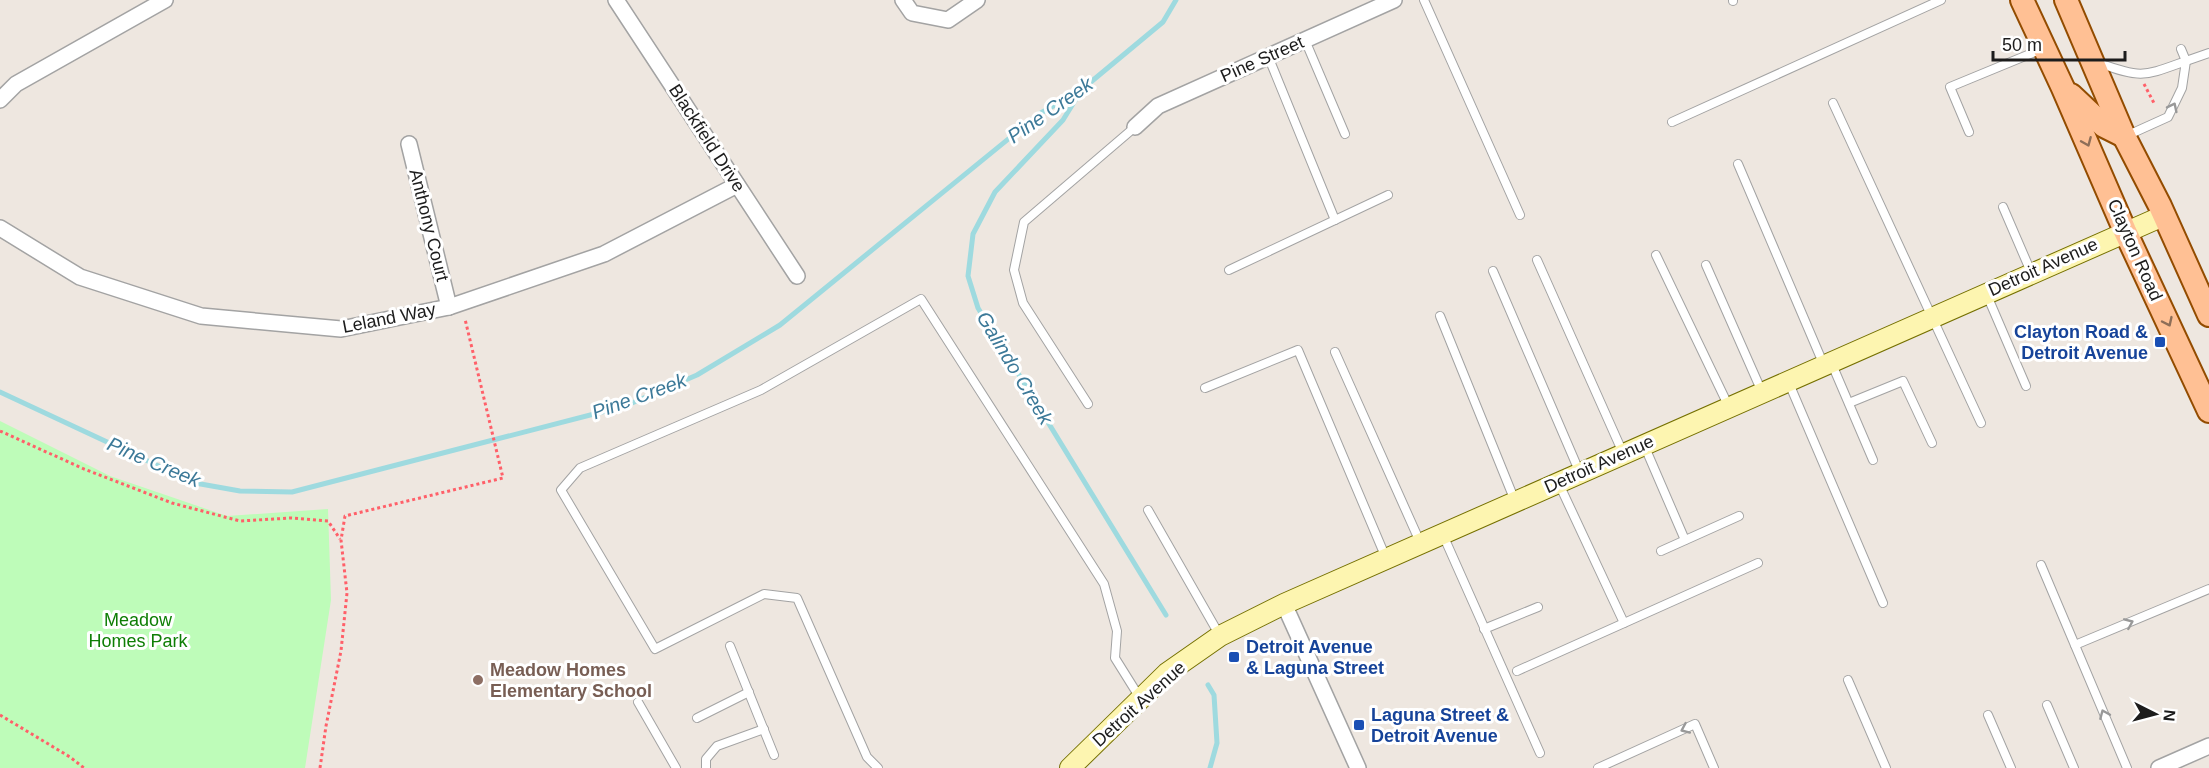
<svg xmlns="http://www.w3.org/2000/svg" width="2209" height="768" font-family="Helvetica,sans-serif">
	<style>
		.park { fill: #befcb9 }
		.lines { fill: none; stroke-linecap: round; stroke-linejoin: round }
		.stream { stroke: #9edadf; stroke-width: 5 }
		.lane-casing { stroke: #a3a3a3; stroke-width: 10 }
		.street-casing { stroke: #a3a3a3; stroke-width: 18 }
		.secondary-casing { stroke: #757000; stroke-width: 22 }
		.primary-casing { stroke: #934c00; stroke-width: 26 }
		.path { stroke: #ff6069; stroke-width: 3; stroke-dasharray: 3 3; stroke-linecap: butt }
		.lane { stroke: #fff; stroke-width: 8 }
		.street { stroke: #fff; stroke-width: 15 }
		.secondary { stroke: #fdf5b0; stroke-width: 20 }
		.primary { stroke: #ffc094; stroke-width: 22 }
		.oneway { stroke: #999 }
		.oneway2 { stroke: #8e6e58 }
		.transit-dot { fill: #1a4fb4; stroke: #fff; stroke-width: 2 }
		.education-dot { fill: #8d6e63; stroke: #fff; stroke-width: 2 }
		.labels { text-anchor: middle; dominant-baseline: central; stroke-width: 6; stroke-linejoin: round; paint-order: stroke }
		.street-label { font-size: 18px; fill: #1c1c1c; stroke: #fff }
		.transit-label { font-size: 18px; font-weight: bold; fill: #164399; stroke: #fff; text-anchor: start }
		.park-label { font-size: 18px; fill: #0e7e05; stroke: #fff }
		.education-label { font-size: 18px; font-weight: bold; fill: #785e54; stroke: #fff; text-anchor: start }
		.water-label { font-size: 20px; font-style: italic; fill: #3c7998; stroke: #fff }
	</style>
	<rect width="100%" height="100%" fill="#eee7e0"/>
	<path class="park" d="M 0,421 L 110,476 L 227,516 L 328,509 L 331,600 L 305,768 L 0,768 Z"/>
	<g class="lines">
		<g class="stream">
			<path d="M 1079,94 L 1063,120 L 995,192 L 973,234 L 968,276 L 978,308 L 1166,615"/>
			<path d="M 0,392 L 195,483 L 240,491 L 292,492 L 625,406 L 697,375 L 780,325 L 1039,114 L 1080,91 L 1163,22 L 1176,0"/>
			<path d="M 1208,685 L 1214,695 L 1217,743 L 1210,768"/>
		</g>
		<defs>
			<g id="lane">
				<path d="M 1424,0 L 1520,215"/>
				<path d="M 1733,0 L 1733,1"/>
				<path d="M 1305,40 L 1345,134"/>
				<path d="M 2181,49 L 2186,61 L 2209,53"/>
				<path d="M 1268,56 L 1335,220"/>
				<path d="M 2099,63 C 2142,79 2144,76 2186,61 L 2182,88 L 2168,117 L 2126,136"/>
				<path d="M 1833,103 L 1981,423"/>
				<path d="M 1672,122 L 1941,0"/>
				<path d="M 1969,132 L 1950,87 L 2042,49"/>
				<path d="M 1738,164 L 1823,363"/>
				<path d="M 2003,207 L 2031,272"/>
				<path d="M 1656,255 L 1729,407"/>
				<path d="M 1537,260 L 1623,453"/>
				<path d="M 1706,265 L 1762,392"/>
				<path d="M 1229,270 L 1388,195"/>
				<path d="M 1493,271 L 1580,473"/>
				<path d="M 1986,293 L 2026,386"/>
				<path d="M 1440,316 L 1515,501"/>
				<path d="M 1335,352 L 1420,542"/>
				<path d="M 1831,362 L 1873,460"/>
				<path d="M 1788,381 L 1883,603"/>
				<path d="M 1205,388 L 1298,350 L 1386,558"/>
				<path d="M 1849,403 L 1903,381 L 1932,443"/>
				<path d="M 1088,404 L 1023,303 L 1014,270 L 1024,222 L 1135,127"/>
				<path d="M 1644,445 L 1685,540"/>
				<path d="M 1559,484 L 1624,623"/>
				<path d="M 1148,510 L 1220,636"/>
				<path d="M 1443,535 L 1540,753"/>
				<path d="M 1661,551 L 1739,516"/>
				<path d="M 2041,565 L 2127,768"/>
				<path d="M 1484,629 L 1538,607"/>
				<path d="M 2075,645 L 2209,589"/>
				<path d="M 730,646 L 774,755"/>
				<path d="M 1517,671 L 1758,563"/>
				<path d="M 1848,680 L 1886,768"/>
				<path d="M 638,702 L 676,768"/>
				<path d="M 2047,705 L 2074,768"/>
				<path d="M 1988,715 L 2011,768"/>
				<path d="M 697,718 L 749,692"/>
				<path d="M 706,768 L 706,759 L 717,746 L 764,729"/>
				<path d="M 878,768 L 867,757 L 797,598 L 764,594 L 655,649 L 561,490 L 580,468 L 761,390 L 921,299 L 1104,584 L 1117,631 L 1115,658 L 1140,698"/>
				<path d="M 1598,768 L 1695,724 L 1714,768"/>
			</g>
			<g id="street">
				<path d="M 616,0 L 797,276"/>
				<path d="M 903,0 L 912,13 L 948,20 L 977,0"/>
				<path d="M 0,100 L 16,84 L 165,0"/>
				<path d="M 1135,127 L 1158,106 L 1394,0"/>
				<path d="M 409,144 L 449,307"/>
				<path d="M 0,228 L 80,277 L 201,316 L 341,329 L 449,307 L 604,254 L 737,185"/>
				<path d="M 1284,604 L 1358,768"/>
				<path d="M 2159,768 L 2209,746"/>
			</g>
			<path id="secondary" d="M 1070,768 L 1167,673 L 1220,636 L 1284,604 L 2163,216"/>
			<g id="primary">
				<path d="M 2022,0 L 2063,88 L 2125,231 L 2209,411"/>
				<path d="M 2066,0 L 2124,136 L 2160,206 L 2209,315"/>
				<path d="M 2071,95 L 2104,126 L 2124,136"/>
			</g>
		</defs>
		<use href="#lane" class="lane-casing"/>
		<use href="#street" class="street-casing"/>
		<use href="#secondary" class="secondary-casing"/>
		<use href="#primary" class="primary-casing"/>
		<g class="path">
			<path d="M 2144,84 L 2155,105"/>
			<path d="M 0,431 L 84,469 L 172,503 L 240,521 L 291,518 L 328,521 L 340,539"/>
			<path d="M 0,715 L 70,757 L 84,768"/>
			<path d="M 320,768 L 326,726 L 341,651 L 347,593 L 341,540 L 345,516 L 503,478 L 465,319"/>
		</g>
		<use href="#lane" class="lane"/>
		<use href="#street" class="street"/>
		<use href="#secondary" class="secondary"/>
		<use href="#primary" class="primary"/>
	</g>
	<defs><path id="oneway-chevron" d="M-2-3.5L2.5 0L-2 3.5" fill="none" stroke-width="1.6" stroke-linecap="round" stroke-linejoin="round" transform="scale(1.5)"/></defs>
	<g class="oneway">
		<use href="#oneway-chevron" transform="translate(2173 107) rotate(-64)"/>
		<use href="#oneway-chevron" transform="translate(2129 623) rotate(-23)"/>
		<use href="#oneway-chevron" transform="translate(2104 714) rotate(-113)"/>
		<use href="#oneway-chevron" transform="translate(1685 729) rotate(156)"/>
	</g>
	<g class="oneway2">
		<use href="#oneway-chevron" transform="translate(2087 142) rotate(67)"/>
		<use href="#oneway-chevron" transform="translate(2168 322) rotate(65)"/>
	</g>
	<g class="transit-dot">
		<rect x="2154" y="336" width="12" height="12" rx="3"/>
		<rect x="1228" y="651" width="12" height="12" rx="3"/>
		<rect x="1353" y="719" width="12" height="12" rx="3"/>
	</g>
	<circle class="education-dot" cx="478" cy="680" r="6"/>
	<g class="labels">
		<g class="street-label">
			<text transform="translate(1262 59) rotate(-24)">Pine Street</text>
			<text transform="translate(707 138) rotate(57)">Blackfield Drive</text>
			<text transform="translate(429 225) rotate(76)">Anthony Court</text>
			<text transform="translate(2135 250) rotate(66)">Clayton Road</text>
			<text transform="translate(2043 267) rotate(-24)">Detroit Avenue</text>
			<text transform="translate(389 318) rotate(-11)">Leland Way</text>
			<text transform="translate(1599 464) rotate(-24)">Detroit Avenue</text>
			<text transform="translate(1139 704) rotate(-42)">Detroit Avenue</text>
		</g>
		<g class="transit-label">
			<text x="2148" y="332" text-anchor="end">Clayton Road &amp;<tspan x="2148" dy="21">Detroit Avenue</tspan></text>
			<text x="1246" y="647">Detroit Avenue<tspan x="1246" dy="21">&amp; Laguna Street</tspan></text>
			<text x="1371" y="715">Laguna Street &amp;<tspan x="1371" dy="21">Detroit Avenue</tspan></text>
		</g>
		<g class="park-label">
			<text x="138" y="620">Meadow<tspan x="138" dy="21">Homes Park</tspan></text>
		</g>
		<g class="education-label">
			<text x="490" y="670">Meadow Homes<tspan x="490" dy="21">Elementary School</tspan></text>
		</g>
		<g class="water-label">
			<text transform="translate(1050 110) rotate(-35)">Pine Creek</text>
			<text transform="translate(1015 368) rotate(59)">Galindo Creek</text>
			<text transform="translate(639 396) rotate(-20)">Pine Creek</text>
			<text transform="translate(154 462) rotate(23)">Pine Creek</text>
		</g>
	</g>
	<g transform="translate(2155 714) rotate(96)" stroke="#ffffff" stroke-width="4.5" paint-order="stroke">
	<path d="M0-4.5L10 22L0 15L-10 22Z" fill="#1c1c1c"/>
	<text y="-9" font-size="16" font-weight="bold" text-anchor="middle" fill="#1c1c1c">N</text>
	</g>
	<path d="M1993 51v9h132v-9" fill="none" stroke="#1c1c1c" stroke-width="3"/>
	<text x="2002" y="51" font-size="18" fill="#1c1c1c" stroke="#ffffff" stroke-width="4.5" paint-order="stroke">50 m</text>
</svg>
